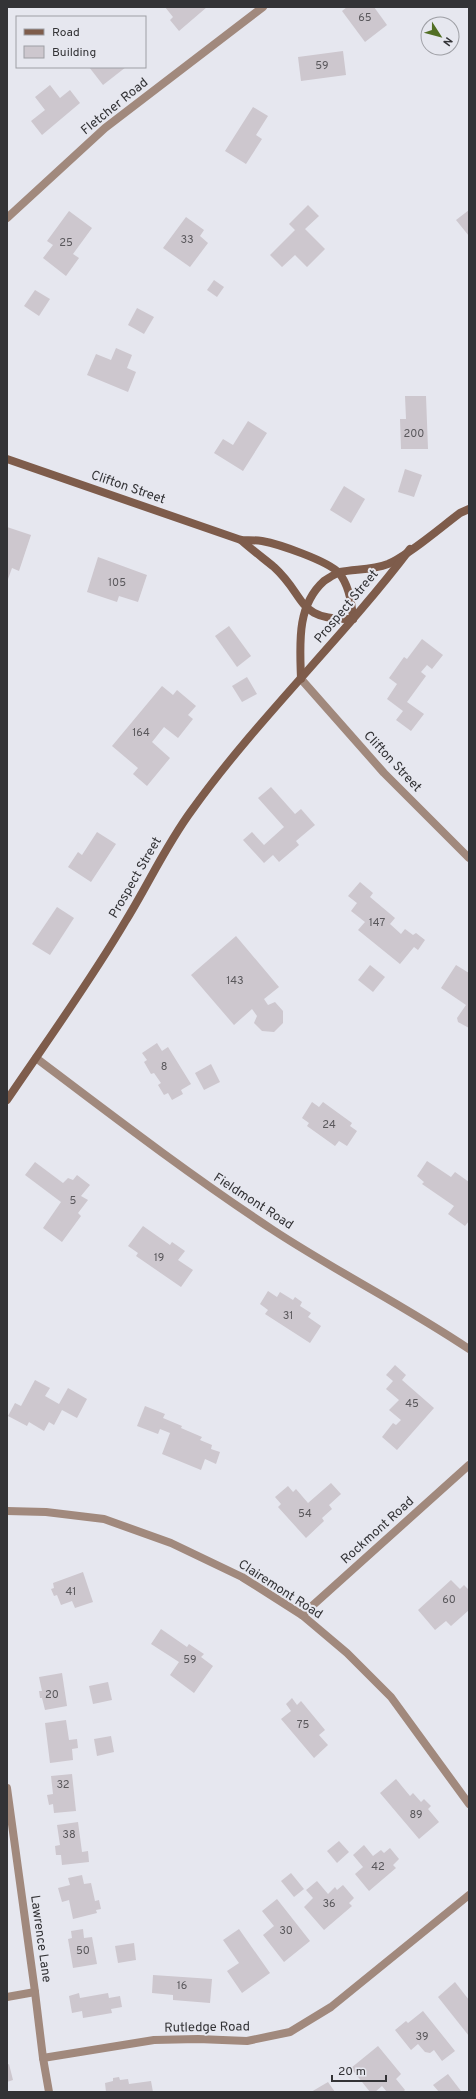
<svg xmlns="http://www.w3.org/2000/svg" width="476" height="2099" font-family="Overpass,sans-serif">
	<style>
		.building { fill: #cdc7ce }
		.lines { fill: none; stroke-linecap: round; stroke-linejoin: round }
		.street { stroke: #a1897d; stroke-width: 8 }
		.secondary { stroke: #7e5c4b; stroke-width: 8 }
		.labels { text-anchor: middle; dominant-baseline: central; stroke-width: 4; stroke-linejoin: round; paint-order: stroke }
		.number-label { font-size: 11px; fill: #5a585c }
		.street-label { font-size: 13px; fill: #333336; stroke: #e6e7ef }
	</style>
	<rect width="100%" height="100%" fill="#e6e7ef"/>
	<g class="building">
		<path d="M 165,7 L 207,7 L 179,31 L 170,20 L 173,17 Z"/>
		<path d="M 347,7 L 374,7 L 387,25 L 365,42 L 342,11 Z"/>
		<path d="M 343,51 L 346,75 L 301,81 L 298,57 Z"/>
		<path d="M 89,67 L 126,67 L 103,85 Z"/>
		<path d="M 50,85 L 60,98 L 70,90 L 80,103 L 42,135 L 31,121 L 45,110 L 35,97 Z"/>
		<path d="M 253,107 L 268,116 L 256,135 L 262,139 L 246,164 L 225,151 Z"/>
		<path d="M 308,205 L 319,216 L 305,229 L 325,249 L 307,267 L 295,255 L 282,267 L 270,255 L 295,230 L 289,224 Z"/>
		<path d="M 469,210 L 469,236 L 456,220 Z"/>
		<path d="M 69,211 L 92,228 L 73,254 L 79,258 L 66,276 L 43,258 L 53,245 L 47,241 Z"/>
		<path d="M 186,217 L 204,230 L 200,236 L 208,243 L 190,267 L 163,248 Z"/>
		<path d="M 214,280 L 224,287 L 217,297 L 207,290 Z"/>
		<path d="M 35,290 L 50,299 L 39,316 L 24,306 Z"/>
		<path d="M 137,308 L 154,317 L 144,334 L 128,325 Z"/>
		<path d="M 116,348 L 132,355 L 127,368 L 136,372 L 128,392 L 87,375 L 96,354 L 111,360 Z"/>
		<path d="M 405,396 L 426,396 L 428,449 L 401,449 L 400,419 L 406,419 Z"/>
		<path d="M 248,421 L 267,433 L 243,471 L 214,453 L 223,439 L 233,445 Z"/>
		<path d="M 405,469 L 422,475 L 414,497 L 398,492 Z"/>
		<path d="M 344,486 L 365,499 L 351,523 L 330,510 Z"/>
		<path d="M 7,527 L 31,535 L 19,571 L 12,568 L 7,582 Z"/>
		<path d="M 98,557 L 147,575 L 138,602 L 119,596 L 117,602 L 87,592 Z"/>
		<path d="M 229,626 L 251,656 L 237,667 L 215,636 Z"/>
		<path d="M 422,639 L 443,655 L 432,669 L 427,665 L 421,672 L 426,676 L 407,702 L 424,714 L 411,731 L 396,720 L 403,711 L 387,699 L 397,684 L 389,678 L 404,657 L 407,659 Z"/>
		<path d="M 247,677 L 257,694 L 242,702 L 232,686 Z"/>
		<path d="M 162,686 L 173,695 L 177,690 L 196,706 L 188,715 L 193,719 L 178,738 L 164,727 L 152,742 L 170,758 L 147,786 L 133,774 L 138,768 L 112,746 Z"/>
		<path d="M 271,787 L 295,814 L 301,809 L 315,825 L 296,841 L 299,845 L 279,862 L 273,855 L 264,863 L 243,840 L 252,832 L 264,845 L 284,827 L 258,798 Z"/>
		<path d="M 97,832 L 116,844 L 91,882 L 68,867 L 78,852 L 82,855 Z"/>
		<path d="M 360,882 L 373,893 L 370,897 L 395,918 L 390,924 L 401,934 L 405,929 L 413,935 L 416,933 L 425,940 L 418,950 L 414,947 L 400,964 L 358,930 L 365,922 L 351,911 L 357,903 L 348,896 Z"/>
		<path d="M 57,907 L 74,918 L 50,955 L 32,944 Z"/>
		<path d="M 236,936 L 279,987 L 264,999 L 268,1005 L 275,1002 L 283,1011 L 283,1023 L 274,1032 L 262,1031 L 254,1023 L 257,1016 L 252,1009 L 234,1025 L 191,975 Z"/>
		<path d="M 370,965 L 385,977 L 373,992 L 358,980 Z"/>
		<path d="M 456,965 L 469,973 L 469,1028 L 458,1022 L 457,1018 L 466,1005 L 441,988 Z"/>
		<path d="M 157,1043 L 162,1051 L 168,1047 L 191,1084 L 181,1090 L 183,1094 L 172,1100 L 168,1093 L 164,1095 L 158,1085 L 161,1083 L 154,1073 L 151,1074 L 144,1062 L 147,1060 L 142,1053 Z"/>
		<path d="M 211,1064 L 220,1082 L 204,1090 L 195,1073 Z"/>
		<path d="M 312,1102 L 319,1107 L 323,1102 L 352,1123 L 350,1126 L 357,1131 L 347,1146 L 339,1141 L 335,1146 L 307,1126 L 309,1123 L 302,1118 Z"/>
		<path d="M 427,1161 L 451,1177 L 455,1172 L 469,1182 L 469,1221 L 465,1226 L 448,1214 L 454,1206 L 422,1184 L 424,1182 L 417,1176 Z"/>
		<path d="M 35,1162 L 63,1183 L 68,1178 L 73,1180 L 77,1175 L 90,1185 L 81,1196 L 88,1200 L 78,1213 L 81,1216 L 62,1242 L 43,1228 L 61,1202 L 25,1175 Z"/>
		<path d="M 143,1226 L 170,1245 L 172,1242 L 185,1251 L 178,1260 L 193,1270 L 181,1287 L 136,1256 L 138,1253 L 128,1246 Z"/>
		<path d="M 268,1291 L 277,1297 L 280,1292 L 293,1300 L 295,1297 L 302,1302 L 300,1306 L 311,1313 L 308,1317 L 321,1326 L 310,1343 L 265,1314 L 268,1310 L 260,1304 Z"/>
		<path d="M 395,1365 L 406,1375 L 402,1380 L 434,1408 L 397,1450 L 382,1437 L 393,1423 L 396,1425 L 401,1420 L 389,1410 L 399,1400 L 386,1389 L 393,1381 L 386,1375 Z"/>
		<path d="M 35,1380 L 50,1388 L 45,1396 L 59,1404 L 68,1388 L 87,1399 L 77,1418 L 62,1410 L 54,1425 L 49,1422 L 44,1431 L 29,1422 L 27,1426 L 8,1416 L 15,1403 L 21,1406 Z"/>
		<path d="M 145,1406 L 165,1414 L 163,1418 L 182,1426 L 181,1428 L 202,1437 L 200,1440 L 212,1445 L 211,1449 L 220,1452 L 216,1464 L 205,1459 L 201,1470 L 162,1454 L 170,1433 L 160,1429 L 158,1434 L 137,1426 Z"/>
		<path d="M 331,1483 L 341,1494 L 329,1505 L 332,1509 L 322,1518 L 324,1521 L 306,1538 L 278,1507 L 281,1504 L 275,1497 L 288,1486 L 293,1492 L 296,1489 L 308,1503 Z"/>
		<path d="M 83,1572 L 93,1602 L 75,1608 L 72,1601 L 61,1605 L 57,1595 L 54,1596 L 51,1589 L 54,1588 L 53,1583 Z"/>
		<path d="M 451,1580 L 460,1589 L 464,1585 L 469,1590 L 469,1610 L 451,1626 L 446,1621 L 435,1630 L 418,1610 Z"/>
		<path d="M 161,1629 L 187,1647 L 189,1644 L 204,1654 L 201,1657 L 213,1666 L 194,1693 L 170,1675 L 179,1662 L 151,1644 Z"/>
		<path d="M 62,1673 L 67,1706 L 45,1710 L 42,1698 L 40,1698 L 39,1691 L 42,1691 L 39,1677 Z"/>
		<path d="M 108,1682 L 112,1700 L 93,1704 L 89,1686 Z"/>
		<path d="M 292,1698 L 297,1705 L 301,1701 L 325,1730 L 319,1735 L 328,1745 L 314,1758 L 281,1719 L 291,1711 L 286,1704 Z"/>
		<path d="M 66,1720 L 69,1740 L 77,1739 L 78,1748 L 72,1749 L 73,1760 L 50,1763 L 45,1723 Z"/>
		<path d="M 111,1736 L 114,1752 L 97,1756 L 94,1739 Z"/>
		<path d="M 72,1774 L 76,1811 L 54,1813 L 53,1804 L 49,1805 L 47,1795 L 53,1794 L 51,1776 Z"/>
		<path d="M 396,1779 L 410,1796 L 413,1793 L 421,1802 L 424,1799 L 431,1806 L 428,1809 L 439,1822 L 419,1839 L 380,1793 Z"/>
		<path d="M 78,1822 L 82,1852 L 88,1851 L 89,1862 L 62,1865 L 61,1855 L 56,1855 L 55,1846 L 60,1845 L 57,1825 Z"/>
		<path d="M 339,1841 L 349,1852 L 337,1863 L 327,1851 Z"/>
		<path d="M 364,1845 L 373,1856 L 381,1850 L 384,1853 L 390,1848 L 399,1859 L 393,1865 L 396,1868 L 369,1891 L 355,1874 L 363,1867 L 353,1855 Z"/>
		<path d="M 291,1873 L 304,1889 L 294,1897 L 281,1881 Z"/>
		<path d="M 82,1875 L 84,1884 L 91,1883 L 95,1901 L 99,1900 L 101,1909 L 96,1910 L 97,1913 L 73,1919 L 69,1900 L 62,1902 L 58,1888 L 70,1885 L 68,1878 Z"/>
		<path d="M 317,1881 L 328,1894 L 335,1887 L 337,1890 L 343,1885 L 354,1898 L 349,1903 L 352,1906 L 324,1930 L 304,1907 L 313,1898 L 306,1890 Z"/>
		<path d="M 277,1899 L 310,1941 L 284,1962 L 263,1935 L 274,1926 L 262,1911 Z"/>
		<path d="M 83,1929 L 84,1938 L 92,1937 L 97,1964 L 73,1968 L 68,1939 L 72,1938 L 71,1931 Z"/>
		<path d="M 239,1929 L 270,1973 L 242,1993 L 227,1971 L 239,1963 L 223,1940 Z"/>
		<path d="M 134,1943 L 136,1960 L 118,1963 L 115,1946 Z"/>
		<path d="M 153,1975 L 212,1979 L 210,2003 L 173,2000 L 173,1995 L 152,1993 Z"/>
		<path d="M 455,1982 L 469,2000 L 469,2036 L 438,1997 Z"/>
		<path d="M 79,1993 L 80,1998 L 108,1993 L 109,1998 L 120,1996 L 122,2007 L 111,2009 L 112,2013 L 83,2018 L 82,2011 L 72,2013 L 69,1996 Z"/>
		<path d="M 423,2011 L 455,2051 L 442,2061 L 434,2050 L 430,2053 L 425,2052 L 418,2044 L 411,2050 L 395,2030 L 406,2021 L 408,2023 Z"/>
		<path d="M 378,2046 L 401,2074 L 396,2079 L 405,2090 L 403,2092 L 387,2092 L 382,2086 L 375,2092 L 370,2092 L 351,2068 Z"/>
		<path d="M 9,2064 L 13,2080 L 7,2082 L 7,2065 Z"/>
		<path d="M 448,2074 L 461,2091 L 460,2092 L 439,2092 L 433,2085 Z"/>
		<path d="M 119,2077 L 120,2080 L 128,2079 L 129,2084 L 151,2081 L 153,2092 L 106,2092 L 105,2083 L 113,2081 L 113,2078 Z"/>
		<path d="M 328,2082 L 335,2092 L 311,2092 Z"/>
	</g>
	<g class="lines">
		<g class="street">
			<path d="M 7,218 L 105,128 L 263,7"/>
			<path d="M 301,679 L 384,773 L 469,858"/>
			<path d="M 36,1058 C 114,1117 191,1176 273,1230 C 337,1272 405,1306 469,1349"/>
			<path d="M 7,1511 L 46,1512 L 104,1519 L 171,1543 L 242,1577 L 302,1615 L 347,1653 L 391,1697 L 469,1804"/>
			<path d="M 302,1615 L 469,1465"/>
			<path d="M 7,1788 L 35,1992 L 43,2058 L 49,2092"/>
			<path d="M 7,1997 L 35,1992"/>
			<path d="M 43,2058 L 154,2040 L 198,2039 L 247,2041 L 290,2032 L 331,2007 L 469,1895"/>
		</g>
		<g class="secondary">
			<path d="M 7,459 L 241,540 C 248,540 255,540 262,541 C 279,544 328,561 339,573 C 349,585 352,604 353,619"/>
			<path d="M 241,540 C 251,549 263,558 274,567 C 307,597 296,621 353,619"/>
			<path d="M 301,679 C 300,645 296,606 324,581 C 329,578 334,574 340,572 C 356,569 372,570 388,564 C 409,555 440,528 460,513 L 469,509"/>
			<path d="M 7,1100 C 47,1041 89,983 125,922 C 148,885 166,845 192,810 C 258,718 342,639 410,549"/>
		</g>
	</g>
	<g class="labels">
		<g class="number-label">
			<text x="365" y="18">65</text>
			<text x="322" y="66">59</text>
			<text x="187" y="240">33</text>
			<text x="66" y="243">25</text>
			<text x="414" y="434">200</text>
			<text x="117" y="583">105</text>
			<text x="141" y="733">164</text>
			<text x="377" y="923">147</text>
			<text x="235" y="981">143</text>
			<text x="164" y="1067">8</text>
			<text x="329" y="1125">24</text>
			<text x="73" y="1201">5</text>
			<text x="159" y="1258">19</text>
			<text x="288" y="1316">31</text>
			<text x="412" y="1404">45</text>
			<text x="305" y="1514">54</text>
			<text x="71" y="1592">41</text>
			<text x="449" y="1600">60</text>
			<text x="190" y="1660">59</text>
			<text x="52" y="1695">20</text>
			<text x="303" y="1725">75</text>
			<text x="63" y="1785">32</text>
			<text x="416" y="1815">89</text>
			<text x="69" y="1835">38</text>
			<text x="378" y="1867">42</text>
			<text x="329" y="1904">36</text>
			<text x="286" y="1931">30</text>
			<text x="83" y="1951">50</text>
			<text x="182" y="1986">16</text>
			<text x="422" y="2037">39</text>
		</g>
		<g class="street-label">
			<text transform="translate(115 107) rotate(-39)">Fletcher Road</text>
			<text transform="translate(128 488) rotate(19)">Clifton Street</text>
			<text transform="translate(347 607) rotate(-50)">Prospect Street</text>
			<text transform="translate(392 762) rotate(47)">Clifton Street</text>
			<text transform="translate(136 878) rotate(-60)">Prospect Street</text>
			<text transform="translate(253 1202) rotate(33)">Fieldmont Road</text>
			<text transform="translate(378 1531) rotate(-42)">Rockmont Road</text>
			<text transform="translate(280 1590) rotate(33)">Clairemont Road</text>
			<text transform="translate(40 1939) rotate(82)">Lawrence Lane</text>
			<text transform="translate(207 2028) rotate(-1)">Rutledge Road</text>
		</g>
	</g>
	<rect width="476" height="2099" fill="none" stroke="#333336" stroke-width="16"/>
	<rect x="16" y="16" width="130" height="52" fill="#e6e7ef" stroke="#9e9fa5"/>
	<rect x="24" y="29" width="20" height="6" fill="#7e5c4b" stroke="#9e9fa5"/>
	<text x="52" y="36" font-size="12" fill="#333336">Road</text>
	<rect x="24" y="46" width="20" height="12" fill="#cdc7ce" stroke="#9e9fa5"/>
	<text x="52" y="56" font-size="12" fill="#333336">Building</text>
	<g transform="translate(440 36) rotate(126)"><circle r="19" fill="#e6e7ef" stroke="#9e9fa5"/>
	<path d="M0-3L7 15L0 10L-7 15Z" fill="#526f24"/>
	<text y="-6" font-size="11" font-weight="bold" text-anchor="middle" fill="#333336">N</text>
	</g>
	<path d="M332 2075v6h54v-6" fill="none" stroke="#333336" stroke-width="2"/>
	<text x="338" y="2075" font-size="12" fill="#333336" stroke="#e6e7ef" stroke-width="3" paint-order="stroke">20 m</text>
</svg>
